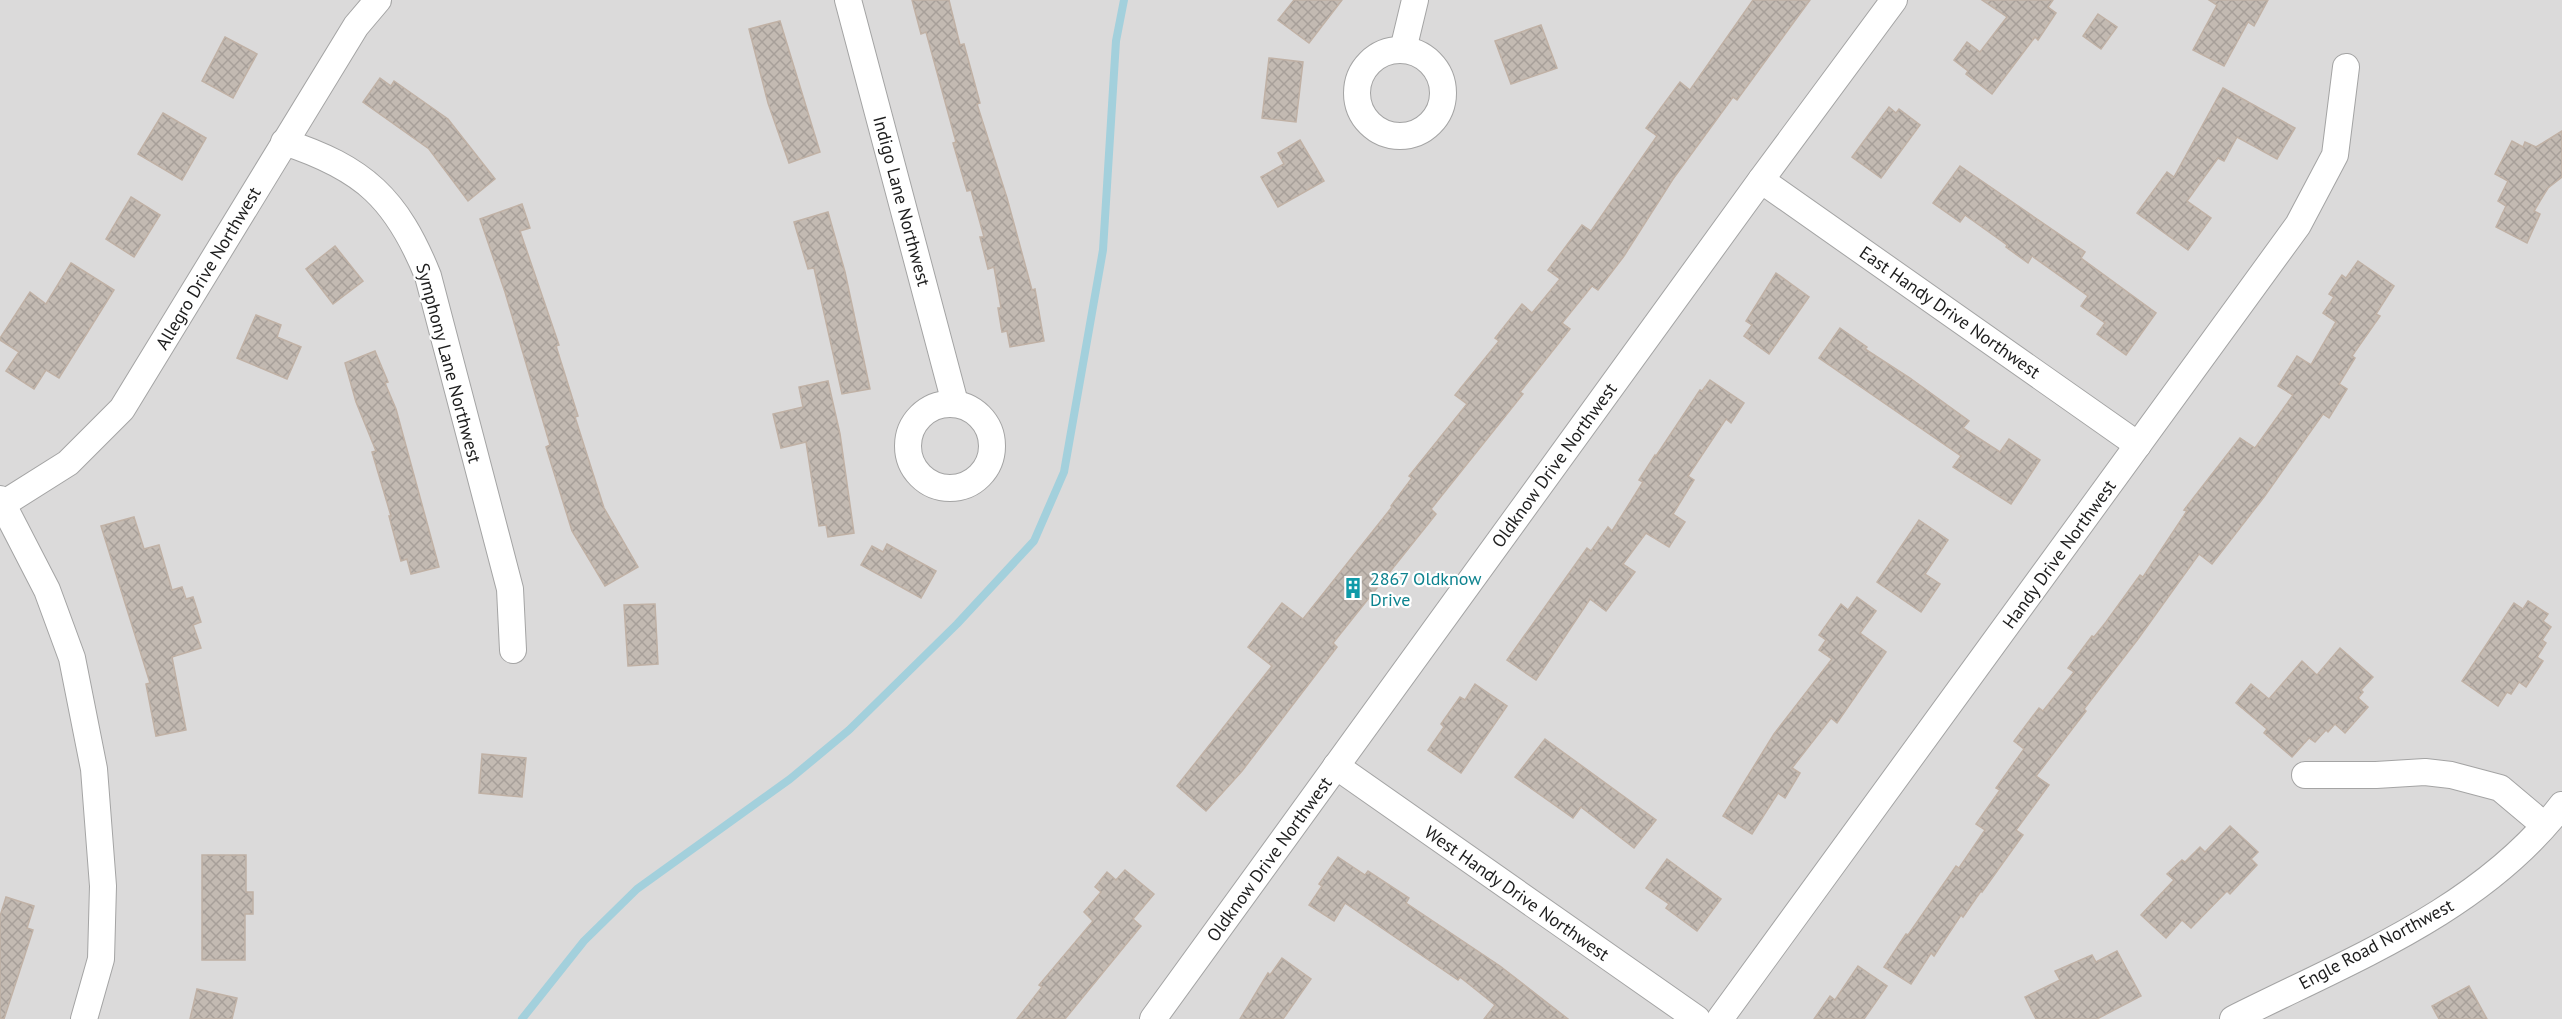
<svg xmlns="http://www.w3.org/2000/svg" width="2562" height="1019" font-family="'PT Sans',sans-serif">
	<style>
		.residential { fill: #dbdada }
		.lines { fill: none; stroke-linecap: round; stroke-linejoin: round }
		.stream { stroke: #a3d0dc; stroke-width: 8 }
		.building { fill: url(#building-cross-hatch); stroke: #c0b1a5; stroke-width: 1.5 }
		.minor-casing { stroke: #a4a4a4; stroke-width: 28 }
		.minor { stroke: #fff; stroke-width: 26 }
		.labels { text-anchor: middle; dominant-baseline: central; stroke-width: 4.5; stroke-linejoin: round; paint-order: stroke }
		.street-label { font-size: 18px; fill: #1d1d1d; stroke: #fff }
		.culture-label { font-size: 18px; fill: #0d838f; stroke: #fff; text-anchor: start }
	</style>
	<defs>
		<pattern id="building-cross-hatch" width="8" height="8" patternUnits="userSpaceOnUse" patternTransform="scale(1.5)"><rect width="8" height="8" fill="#c3bab2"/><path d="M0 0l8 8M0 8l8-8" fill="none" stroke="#a79f99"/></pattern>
	</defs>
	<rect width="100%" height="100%" fill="#eeeae3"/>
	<rect class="residential" x="0" y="0" width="2562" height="1019"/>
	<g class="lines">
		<path class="stream" d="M 522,1019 L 584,941 L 637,889 L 790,779 L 849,730 L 957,624 L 1034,541 L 1064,472 L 1103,250 L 1116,41 L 1124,0"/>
	</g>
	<g class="building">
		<path d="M 912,0 L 949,0 L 960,45 L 964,44 L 980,103 L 977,104 L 1007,198 L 1032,290 L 1035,289 L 1044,341 L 1010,347 L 1007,331 L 1002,332 L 998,308 L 1001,308 L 994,267 L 988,269 L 980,237 L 984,237 L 971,190 L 967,191 L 953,143 L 956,142 L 926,32 L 921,34 Z"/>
		<path d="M 1294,0 L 1342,0 L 1309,43 L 1278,20 Z"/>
		<path d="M 1753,0 L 1810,0 L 1737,100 L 1733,97 L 1673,179 L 1624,256 L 1598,290 L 1592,286 L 1562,323 L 1570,329 L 1520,392 L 1523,394 L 1431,509 L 1436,514 L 1333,643 L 1337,647 L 1242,771 L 1206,811 L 1177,786 L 1272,666 L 1248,647 L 1282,603 L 1303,619 L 1392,507 L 1391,506 L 1412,478 L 1409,476 L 1467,404 L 1455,395 L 1499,341 L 1495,338 L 1522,304 L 1532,313 L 1560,279 L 1548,270 L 1582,225 L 1591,231 L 1657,136 L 1646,128 L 1680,82 L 1690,90 Z"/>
		<path d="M 1982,0 L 2053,0 L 2048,7 L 2056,13 L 2038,40 L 2035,37 L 1992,94 L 1966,74 L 1968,71 L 1954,60 L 1967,42 L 1980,52 L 2007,17 Z"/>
		<path d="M 2209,0 L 2268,0 L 2254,26 L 2248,22 L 2224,66 L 2193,50 L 2217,5 Z"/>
		<path d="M 2098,14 L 2117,27 L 2101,49 L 2083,36 Z"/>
		<path d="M 780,21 L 820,152 L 789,163 L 768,103 L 749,29 Z"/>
		<path d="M 1541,25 L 1557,68 L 1511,84 L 1495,41 Z"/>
		<path d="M 225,37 L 257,54 L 233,98 L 202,81 Z"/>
		<path d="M 1269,58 L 1303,62 L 1296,122 L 1262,118 Z"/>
		<path d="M 380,78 L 391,86 L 394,81 L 448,119 L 495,179 L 468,201 L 429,149 L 363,102 Z"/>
		<path d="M 2223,88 L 2295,128 L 2277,159 L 2237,137 L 2224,161 L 2218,158 L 2187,201 L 2211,218 L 2188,250 L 2137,213 L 2167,172 L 2174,177 Z"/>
		<path d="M 1889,107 L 1896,113 L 1899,109 L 1920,125 L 1881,178 L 1852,157 Z"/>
		<path d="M 163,113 L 206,138 L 182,180 L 138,154 Z"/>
		<path d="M 2562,131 L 2562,177 L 2548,188 L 2534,211 L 2540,214 L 2527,243 L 2496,227 L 2506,206 L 2498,201 L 2508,181 L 2495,174 L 2512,141 L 2523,147 L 2525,142 L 2536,147 Z"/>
		<path d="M 1300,140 L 1324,181 L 1278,207 L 1261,177 L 1284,164 L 1278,153 Z"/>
		<path d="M 1960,166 L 2085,252 L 2081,258 L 2156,313 L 2126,355 L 2097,334 L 2105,323 L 2081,306 L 2088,296 L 2032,256 L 2028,263 L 2006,247 L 2007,245 L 1965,215 L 1960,222 L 1933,203 Z"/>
		<path d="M 131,197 L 160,215 L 134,257 L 106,239 Z"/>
		<path d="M 522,204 L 530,228 L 520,231 L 559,345 L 556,346 L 578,416 L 575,417 L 604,508 L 638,567 L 605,586 L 572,531 L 546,447 L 550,445 L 505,292 L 480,219 Z"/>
		<path d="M 828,212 L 845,272 L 870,389 L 842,394 L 814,268 L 808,269 L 794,222 Z"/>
		<path d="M 335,246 L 363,281 L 333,304 L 306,269 Z"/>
		<path d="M 2358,261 L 2394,286 L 2376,314 L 2380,316 L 2352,356 L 2355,358 L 2339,384 L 2347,389 L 2329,418 L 2323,414 L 2264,497 L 2212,564 L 2199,554 L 2138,639 L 2084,709 L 2086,711 L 2036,776 L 2049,785 L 2016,830 L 2023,835 L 1982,892 L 1981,891 L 1963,917 L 1961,915 L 1934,956 L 1931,953 L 1911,984 L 1884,967 L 1906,934 L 1908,935 L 1956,866 L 1959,868 L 1985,830 L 1976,824 L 2000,790 L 1996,788 L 2024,749 L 2014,741 L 2039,708 L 2043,711 L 2074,672 L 2068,668 L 2092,636 L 2094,637 L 2106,622 L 2140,575 L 2143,577 L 2187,511 L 2184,510 L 2240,438 L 2255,448 L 2293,395 L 2278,386 L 2297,356 L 2311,365 L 2336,322 L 2323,313 L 2334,297 L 2329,294 L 2342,275 L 2346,278 Z"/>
		<path d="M 71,263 L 114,290 L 59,378 L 46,370 L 34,389 L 6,371 L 19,352 L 0,340 L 0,338 L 30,292 L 46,304 Z"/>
		<path d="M 1776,273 L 1809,297 L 1769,354 L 1744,336 L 1752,325 L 1746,321 Z"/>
		<path d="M 256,315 L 281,325 L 277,337 L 301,347 L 287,379 L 237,358 Z"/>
		<path d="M 1840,328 L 1867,347 L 1865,349 L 1910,378 L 1969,421 L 1963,428 L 2000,452 L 2009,439 L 2040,460 L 2011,504 L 1953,467 L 1961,456 L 1819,358 Z"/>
		<path d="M 375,351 L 388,382 L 385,383 L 396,409 L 439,567 L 411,574 L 407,559 L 401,561 L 389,516 L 391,516 L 372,452 L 376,451 L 356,402 L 345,363 Z"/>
		<path d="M 1710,380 L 1744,403 L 1731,423 L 1726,419 L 1688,476 L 1694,480 L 1673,514 L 1685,522 L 1669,547 L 1646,533 L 1623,564 L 1635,572 L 1606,611 L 1590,599 L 1536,680 L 1507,660 L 1587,548 L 1591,551 L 1608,527 L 1612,531 L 1643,482 L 1639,480 L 1655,455 L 1656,456 L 1700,390 L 1702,391 Z"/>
		<path d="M 828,381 L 840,434 L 854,533 L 828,537 L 826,525 L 819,526 L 806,442 L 781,448 L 773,414 L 803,407 L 799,387 Z"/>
		<path d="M 134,517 L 144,549 L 159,545 L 172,590 L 182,587 L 186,599 L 193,597 L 201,622 L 193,625 L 201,648 L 172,657 L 186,730 L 156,736 L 146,684 L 150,683 L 101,526 Z"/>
		<path d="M 1919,520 L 1948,540 L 1925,574 L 1940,584 L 1921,612 L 1877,582 Z"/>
		<path d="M 887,544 L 936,571 L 921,598 L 861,565 L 872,546 L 883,552 Z"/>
		<path d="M 1857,597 L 1876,611 L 1860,633 L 1886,652 L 1837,723 L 1831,718 L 1792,768 L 1800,773 L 1785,798 L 1778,793 L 1752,834 L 1723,816 L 1774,734 L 1832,659 L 1819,650 L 1826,640 L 1819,635 L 1841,604 L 1848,610 Z"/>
		<path d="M 2528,601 L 2548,614 L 2543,621 L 2551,627 L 2542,640 L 2546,643 L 2537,657 L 2543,661 L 2526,687 L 2519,682 L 2511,694 L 2507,692 L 2498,706 L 2462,681 L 2514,603 L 2523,609 Z"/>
		<path d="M 655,604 L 658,664 L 628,666 L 624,605 Z"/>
		<path d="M 2340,648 L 2373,677 L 2361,690 L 2363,692 L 2358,698 L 2368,707 L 2345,733 L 2335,724 L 2328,732 L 2326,730 L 2315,742 L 2309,738 L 2292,757 L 2264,733 L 2267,729 L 2236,703 L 2251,684 L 2269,699 L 2302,661 L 2317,675 Z"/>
		<path d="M 1475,684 L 1507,706 L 1461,773 L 1428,750 L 1444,727 L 1441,724 L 1460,697 L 1465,700 Z"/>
		<path d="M 1545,739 L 1656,820 L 1634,848 L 1581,807 L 1573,818 L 1515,777 Z"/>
		<path d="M 482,754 L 526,758 L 522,797 L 479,793 Z"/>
		<path d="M 2230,826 L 2258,852 L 2251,859 L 2257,865 L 2230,894 L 2227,891 L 2191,928 L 2182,920 L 2166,938 L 2141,915 L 2174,880 L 2167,874 L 2182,860 L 2185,862 L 2200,847 L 2205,852 Z"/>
		<path d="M 202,855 L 246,855 L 246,892 L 253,892 L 253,914 L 245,914 L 245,960 L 202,960 Z"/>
		<path d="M 1338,857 L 1365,875 L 1368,871 L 1409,898 L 1406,903 L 1500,966 L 1568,1019 L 1484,1019 L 1495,1005 L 1460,977 L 1458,980 L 1345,903 L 1334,921 L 1309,905 L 1322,886 L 1319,884 Z"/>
		<path d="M 1667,859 L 1721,899 L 1697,931 L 1666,908 L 1669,904 L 1646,888 Z"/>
		<path d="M 1125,870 L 1154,894 L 1133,919 L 1141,926 L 1065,1019 L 1017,1019 L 1042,987 L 1039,985 L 1093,921 L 1084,912 L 1101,892 L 1095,887 L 1107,872 L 1116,880 Z"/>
		<path d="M 6,897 L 34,906 L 27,928 L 33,930 L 4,1019 L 0,1018 L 0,916 Z"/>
		<path d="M 2117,951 L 2141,996 L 2097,1019 L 2036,1019 L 2025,997 L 2060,980 L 2055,971 L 2092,955 L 2096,962 Z"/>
		<path d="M 1282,958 L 1311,979 L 1283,1019 L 1240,1019 L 1268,973 L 1270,975 Z"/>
		<path d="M 1858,966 L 1887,986 L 1864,1019 L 1814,1019 L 1830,996 L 1835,1000 Z"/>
		<path d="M 2469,986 L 2487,1019 L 2439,1019 L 2432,1006 Z"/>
		<path d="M 197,989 L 237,998 L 232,1019 L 190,1019 Z"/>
	</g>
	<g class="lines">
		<defs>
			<g id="minor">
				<path d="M 848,0 L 955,403"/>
				<path d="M 1403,50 L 1415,0"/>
				<circle cx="1400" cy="93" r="43"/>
				<path d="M 284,142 C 364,168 397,199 428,276 L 510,589 L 513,650"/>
				<path d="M 1761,180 L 2138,445"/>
				<circle cx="950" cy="446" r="42"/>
				<path d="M 0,499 L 47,590 L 72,658 L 94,769 L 103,886 L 101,959 L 84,1019"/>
				<path d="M 3,504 L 68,463 L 122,409 L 356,26 L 378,0"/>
				<path d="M 1336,766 L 1697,1019"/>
				<path d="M 2305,775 L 2376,775 L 2425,772 L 2451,775 L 2500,788 L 2544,825"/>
				<path d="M 1153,1019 L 1761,180 L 1894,0"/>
				<path d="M 1720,1019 L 2298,225 L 2335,155 L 2346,67"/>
				<path d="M 2233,1019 C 2348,961 2481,911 2562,805"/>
			</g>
		</defs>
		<use href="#minor" class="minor-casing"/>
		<use href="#minor" class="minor"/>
	</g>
	<defs>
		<symbol id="building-bare" viewBox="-9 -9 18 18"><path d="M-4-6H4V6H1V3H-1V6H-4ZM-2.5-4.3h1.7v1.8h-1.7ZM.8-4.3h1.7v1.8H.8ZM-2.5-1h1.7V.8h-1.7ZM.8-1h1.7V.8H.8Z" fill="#0f9aa8" stroke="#fff" stroke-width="2.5" paint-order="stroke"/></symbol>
	</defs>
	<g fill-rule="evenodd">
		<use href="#building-bare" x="1338" y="573" width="30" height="30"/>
	</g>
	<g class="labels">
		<g class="street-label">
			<text transform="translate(902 201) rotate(75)">Indigo Lane Northwest</text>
			<text transform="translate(208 268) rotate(-59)">Allegro Drive Northwest</text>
			<text transform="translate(1950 312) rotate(35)">East Handy Drive Northwest</text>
			<text transform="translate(449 363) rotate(75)">Symphony Lane Northwest</text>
			<text transform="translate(1554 465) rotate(-54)">Oldknow Drive Northwest</text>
			<text transform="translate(2059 554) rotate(-54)">Handy Drive Northwest</text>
			<text transform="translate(1269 859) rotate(-54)">Oldknow Drive Northwest</text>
			<text transform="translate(1517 893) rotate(35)">West Handy Drive Northwest</text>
			<text transform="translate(2376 944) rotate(-28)">Engle Road Northwest</text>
		</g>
		<g class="culture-label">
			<text x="1370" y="578">2867 Oldknow<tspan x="1370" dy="21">Drive</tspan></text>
		</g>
	</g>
</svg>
